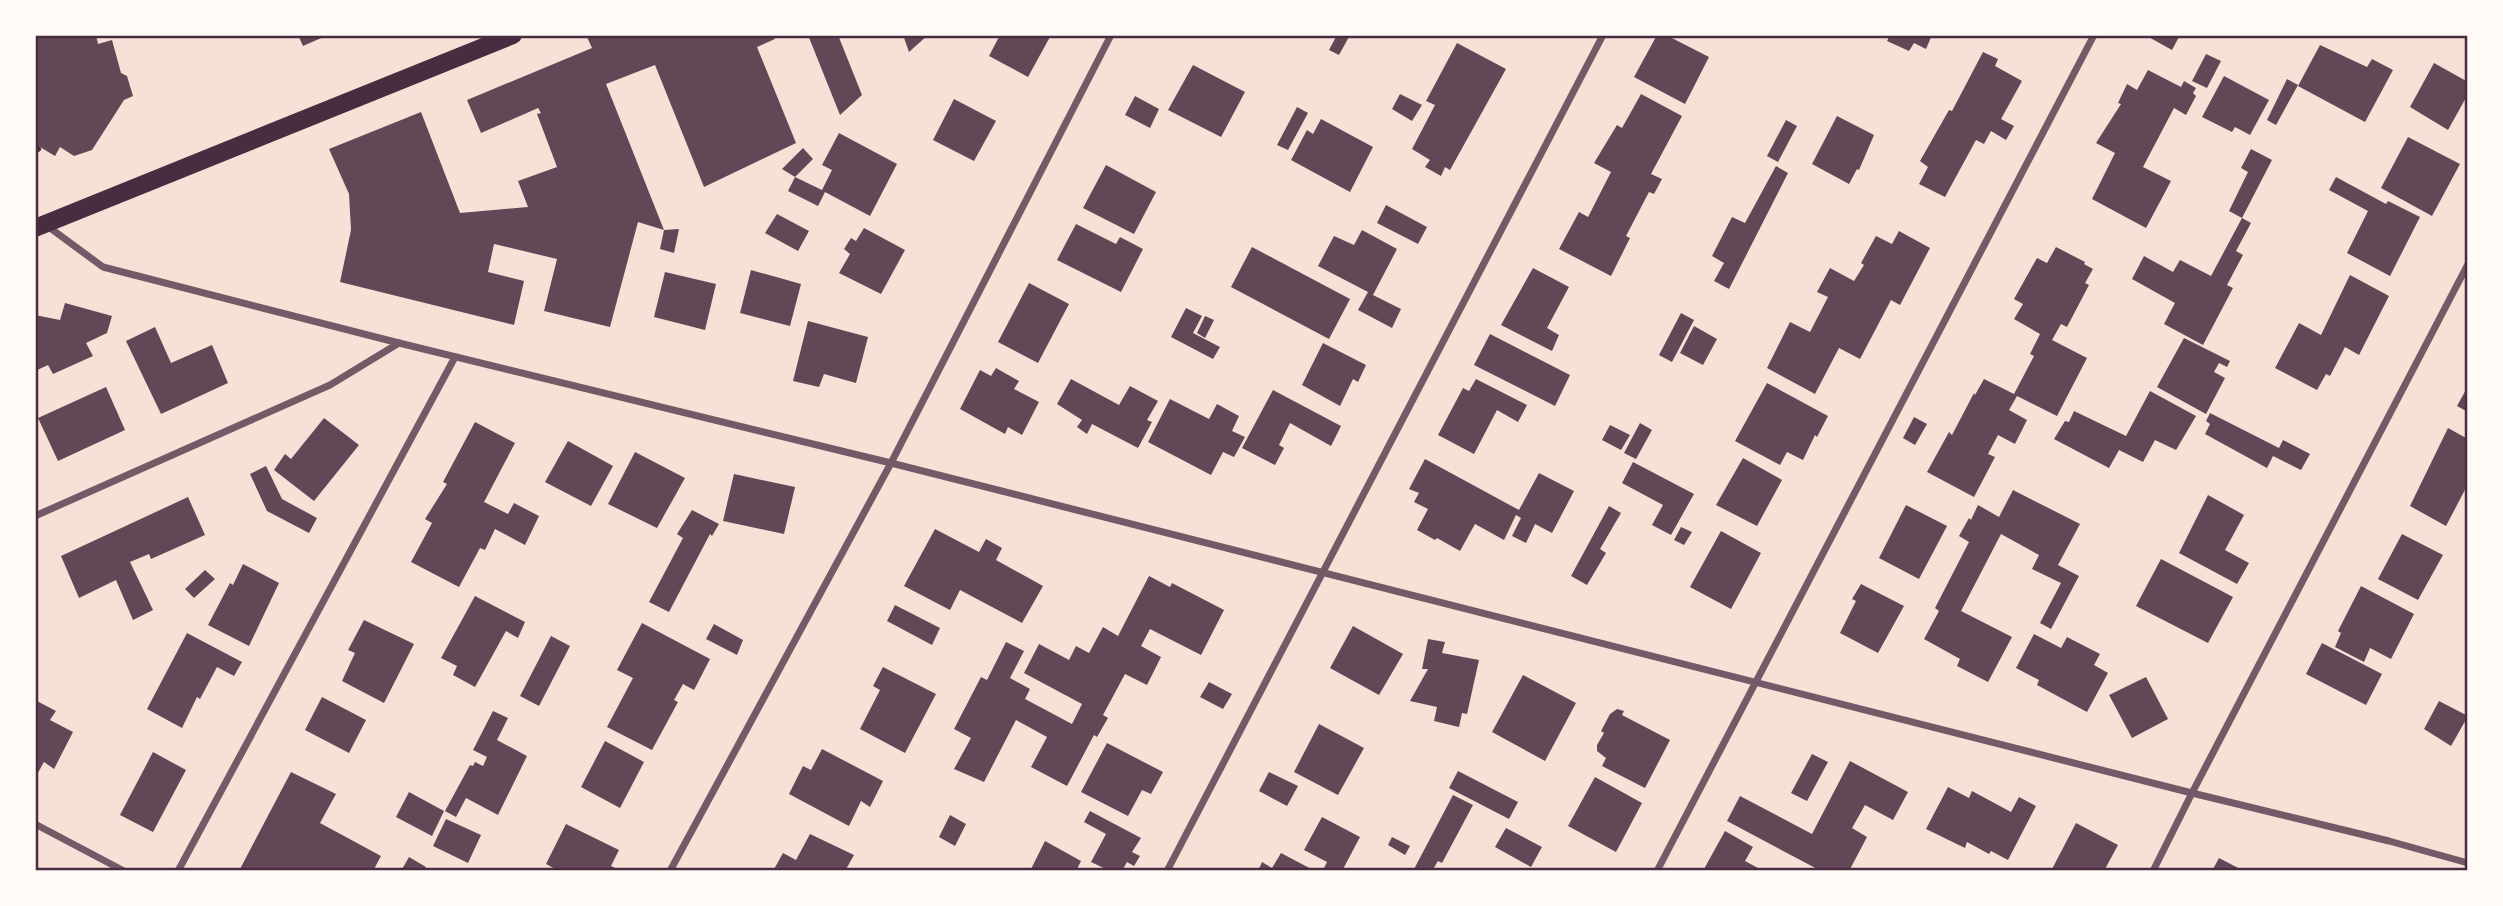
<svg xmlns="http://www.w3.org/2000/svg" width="2503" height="906" font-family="'Asap Condensed',sans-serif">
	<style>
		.building { fill: #644757 }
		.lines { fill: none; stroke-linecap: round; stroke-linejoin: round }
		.path { stroke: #4a2c40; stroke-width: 4.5 }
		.minor { stroke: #755966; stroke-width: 7 }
		.primary { stroke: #4a2c40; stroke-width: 18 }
		.neatline { fill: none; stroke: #4a2c40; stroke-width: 2.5 }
	</style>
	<rect width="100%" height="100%" fill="#f7e1d7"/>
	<g class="building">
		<path d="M 35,35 L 96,35 L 98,44 L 112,40 L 121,73 L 127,76 L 133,96 L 124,100 L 92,150 L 74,156 L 60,147 L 55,156 L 35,144 Z"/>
		<path d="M 298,35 L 328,35 L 303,46 Z"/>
		<path d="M 592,35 L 773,35 L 775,39 L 757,47 L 796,143 L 704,187 L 655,65 L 606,84 L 664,230 L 638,222 L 610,327 L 544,311 L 557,259 L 494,244 L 488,272 L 524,281 L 514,325 L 340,282 L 351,230 L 349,194 L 329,149 L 421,112 L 460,213 L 528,207 L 518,181 L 557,167 L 537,114 L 541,113 L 538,108 L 481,133 L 467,100 L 592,48 L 587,37 Z"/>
		<path d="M 808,35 L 838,35 L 862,95 L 840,115 Z"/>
		<path d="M 903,35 L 928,35 L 909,52 Z"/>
		<path d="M 1000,35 L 1051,35 L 1028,77 L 989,56 Z"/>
		<path d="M 1337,35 L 1350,35 L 1339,55 L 1329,50 Z"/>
		<path d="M 1657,35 L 1666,35 L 1709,57 L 1685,104 L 1634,77 Z"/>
		<path d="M 1890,35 L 1932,35 L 1926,49 L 1914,43 L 1909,51 L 1887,41 Z"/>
		<path d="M 2145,35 L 2180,35 L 2172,50 Z"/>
		<path d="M 1457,43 L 1506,69 L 1450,170 L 1445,167 L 1441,176 L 1425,167 L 1430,160 L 1412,149 L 1435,105 L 1426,101 Z"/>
		<path d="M 2320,45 L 2367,67 L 2372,59 L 2393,70 L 2365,122 L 2298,86 Z"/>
		<path d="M 1983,52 L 1998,59 L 1995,66 L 2022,81 L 2001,119 L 2014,126 L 2006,140 L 1991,131 L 1984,144 L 1976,140 L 1945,197 L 1919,184 L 1928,167 L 1920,161 L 1949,110 L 1952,111 Z"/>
		<path d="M 2206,54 L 2221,61 L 2207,88 L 2192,81 Z"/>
		<path d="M 2434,63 L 2468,82 L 2468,94 L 2448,130 L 2410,107 Z"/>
		<path d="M 1193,65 L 1245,92 L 1221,137 L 1168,110 Z"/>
		<path d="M 2148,70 L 2181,87 L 2184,81 L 2196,88 L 2193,93 L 2196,96 L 2186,115 L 2174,108 L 2143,167 L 2171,181 L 2146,228 L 2092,199 L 2115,153 L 2096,143 L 2121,104 L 2118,103 L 2127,84 L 2137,90 Z"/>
		<path d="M 2224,76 L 2269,100 L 2250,135 L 2235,127 L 2232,132 L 2202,117 Z"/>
		<path d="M 2287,79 L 2298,85 L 2276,125 L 2267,120 Z"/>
		<path d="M 1400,94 L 1422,105 L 1412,121 L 1392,109 Z"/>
		<path d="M 1641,94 L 1682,116 L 1651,174 L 1662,179 L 1654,194 L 1649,192 L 1626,236 L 1630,238 L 1611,276 L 1559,249 L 1579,212 L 1588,217 L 1611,172 L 1594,163 L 1617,125 L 1622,128 Z"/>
		<path d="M 1135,96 L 1159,109 L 1150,128 L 1125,115 Z"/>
		<path d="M 954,99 L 996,121 L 974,161 L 933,140 Z"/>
		<path d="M 1297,107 L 1308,113 L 1288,150 L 1277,145 Z"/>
		<path d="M 1837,116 L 1874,135 L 1859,170 L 1857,169 L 1849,184 L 1812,164 Z"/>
		<path d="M 1321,119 L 1373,147 L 1350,192 L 1291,160 L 1307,130 L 1313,134 Z"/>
		<path d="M 1786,120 L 1797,126 L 1778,162 L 1767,156 Z"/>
		<path d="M 839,133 L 897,164 L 870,216 L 825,192 L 818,206 L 788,191 L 795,177 L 782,169 L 803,148 L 813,159 L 795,177 L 822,190 L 832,170 L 822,165 Z"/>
		<path d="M 2408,137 L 2460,164 L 2432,216 L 2381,188 Z"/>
		<path d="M 2251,149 L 2272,160 L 2242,218 L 2229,211 L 2248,172 L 2241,168 Z"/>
		<path d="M 1106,165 L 1156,192 L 1134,234 L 1083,208 Z"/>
		<path d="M 1776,166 L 1788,173 L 1729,289 L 1714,281 L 1724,263 L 1712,256 L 1732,217 L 1745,223 Z"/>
		<path d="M 2336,177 L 2386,204 L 2388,201 L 2420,217 L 2390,276 L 2347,253 L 2368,211 L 2329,190 Z"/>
		<path d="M 1386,205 L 1427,227 L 1418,244 L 1377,223 Z"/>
		<path d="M 777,214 L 809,231 L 798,251 L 765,233 Z"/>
		<path d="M 2242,218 L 2251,223 L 2236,251 L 2243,255 L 2227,285 L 2233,288 L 2203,345 L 2164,324 L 2175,303 L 2132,279 L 2144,256 L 2173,272 L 2180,260 L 2211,276 Z"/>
		<path d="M 1076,224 L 1116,244 L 1120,237 L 1143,249 L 1121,292 L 1057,260 Z"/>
		<path d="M 864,228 L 905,250 L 881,294 L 839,273 L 850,254 L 844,249 L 851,238 L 856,241 Z"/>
		<path d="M 679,229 L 674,253 L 660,249 L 664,230 Z"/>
		<path d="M 1362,230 L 1397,249 L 1373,295 L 1401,309 L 1392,328 L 1358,310 L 1368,292 L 1318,266 L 1334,236 L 1354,245 Z"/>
		<path d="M 1899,231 L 1930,248 L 1900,305 L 1891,300 L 1860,359 L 1839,348 L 1815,394 L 1767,368 L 1790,322 L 1810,332 L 1828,297 L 1817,292 L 1830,268 L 1854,281 L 1864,265 L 1861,263 L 1876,236 L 1892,244 Z"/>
		<path d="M 1252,247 L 1350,299 L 1329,339 L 1231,287 Z"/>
		<path d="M 2056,247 L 2085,262 L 2084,264 L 2093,269 L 2085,283 L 2089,285 L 2067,327 L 2061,324 L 2052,340 L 2087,358 L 2057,416 L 2017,396 L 2009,410 L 2027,420 L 2015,444 L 1998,435 L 1988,454 L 1995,457 L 1974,497 L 1927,472 L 1949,432 L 1952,435 L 1974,393 L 1975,395 L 1984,379 L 2014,394 L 2034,356 L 2030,354 L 2040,334 L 2014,319 L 2023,304 L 2014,299 L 2037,258 L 2047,263 Z"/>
		<path d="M 1533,268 L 1569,287 L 1547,328 L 1559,335 L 1552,351 L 1501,325 Z"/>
		<path d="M 751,270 L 801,284 L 790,326 L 740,313 Z"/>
		<path d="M 665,272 L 716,284 L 705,330 L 654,317 Z"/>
		<path d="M 2350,275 L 2389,296 L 2359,355 L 2345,347 L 2330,376 L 2326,374 L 2317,390 L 2275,368 L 2299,323 L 2321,335 Z"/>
		<path d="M 1029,283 L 1069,304 L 1038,363 L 998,342 Z"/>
		<path d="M 65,303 L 112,316 L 107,333 L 86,343 L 93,356 L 53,374 L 48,365 L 35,371 L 35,315 L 60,320 Z"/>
		<path d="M 1186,308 L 1202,316 L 1193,333 L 1220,347 L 1213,359 L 1171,337 Z"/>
		<path d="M 1681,313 L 1694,320 L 1672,362 L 1659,355 Z"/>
		<path d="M 1205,316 L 1214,320 L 1205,338 L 1197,333 Z"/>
		<path d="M 808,321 L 868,337 L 856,383 L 824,374 L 819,387 L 793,381 Z"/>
		<path d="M 1694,326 L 1717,339 L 1703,365 L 1680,353 Z"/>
		<path d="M 155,327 L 171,363 L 212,345 L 228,383 L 161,414 L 126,341 Z"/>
		<path d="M 1490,334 L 1570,375 L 1555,406 L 1474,365 Z"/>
		<path d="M 2184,338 L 2230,361 L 2227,367 L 2219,363 L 2214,372 L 2225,378 L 2206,414 L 2157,387 Z"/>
		<path d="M 1323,343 L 1366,365 L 1358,382 L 1353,379 L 1340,406 L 1302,385 Z"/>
		<path d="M 996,368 L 1019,381 L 1014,389 L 1039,402 L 1022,435 L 1008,427 L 1005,434 L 960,409 L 980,370 L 991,376 Z"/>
		<path d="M 1071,379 L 1119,405 L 1130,386 L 1158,401 L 1147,420 L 1152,422 L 1138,448 L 1092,424 L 1087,434 L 1077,427 L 1082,420 L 1057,404 Z"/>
		<path d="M 1476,379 L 1527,405 L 1518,422 L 1497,410 L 1474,454 L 1438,435 L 1463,388 L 1469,391 Z"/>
		<path d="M 1767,383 L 1828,416 L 1817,437 L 1815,435 L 1803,460 L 1787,452 L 1780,465 L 1735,441 Z"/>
		<path d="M 2468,386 L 2468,412 L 2457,406 Z"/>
		<path d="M 106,387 L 125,430 L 58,461 L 38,418 Z"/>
		<path d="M 1273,390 L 1341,426 L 1331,446 L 1290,423 L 1279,445 L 1284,448 L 1275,465 L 1242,448 Z"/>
		<path d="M 2150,391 L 2196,416 L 2176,450 L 2155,440 L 2143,462 L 2119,450 L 2109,468 L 2054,439 L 2065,421 L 2069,422 L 2074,411 L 2126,436 Z"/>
		<path d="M 1170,399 L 1209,419 L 1217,404 L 1239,416 L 1232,431 L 1245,437 L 1234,457 L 1223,452 L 1211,475 L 1148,442 Z"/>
		<path d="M 2210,413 L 2279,448 L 2283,440 L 2310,454 L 2301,470 L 2273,456 L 2267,468 L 2205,434 L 2210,424 L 2206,421 Z"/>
		<path d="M 1914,417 L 1927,424 L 1915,445 L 1903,438 Z"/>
		<path d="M 324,418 L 359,445 L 314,501 L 274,470 L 285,454 L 291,459 Z"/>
		<path d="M 475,422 L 515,443 L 484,502 L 508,514 L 514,503 L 539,516 L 525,545 L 495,529 L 485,550 L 480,548 L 459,587 L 411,562 L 432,523 L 425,519 L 447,484 L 443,482 Z"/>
		<path d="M 1640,423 L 1652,430 L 1636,459 L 1624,453 Z"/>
		<path d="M 1610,425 L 1630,435 L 1621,450 L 1602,440 Z"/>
		<path d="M 2448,428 L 2468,439 L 2468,484 L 2446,526 L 2410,506 Z"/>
		<path d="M 568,441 L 613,466 L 591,506 L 545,482 Z"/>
		<path d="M 635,452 L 685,478 L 657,528 L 608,504 Z"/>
		<path d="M 1743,458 L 1782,480 L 1757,526 L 1716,505 Z"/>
		<path d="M 1425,459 L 1519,510 L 1539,473 L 1574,491 L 1552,533 L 1535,524 L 1526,543 L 1512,536 L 1521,518 L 1516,515 L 1504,540 L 1475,524 L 1460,551 L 1437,538 L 1435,540 L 1417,530 L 1428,509 L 1414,502 L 1419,493 L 1409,489 Z"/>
		<path d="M 1633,462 L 1694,494 L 1671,535 L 1652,525 L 1663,505 L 1622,483 Z"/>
		<path d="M 266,466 L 282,499 L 317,518 L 309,533 L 267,511 L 250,474 Z"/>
		<path d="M 734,474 L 795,487 L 784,534 L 723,521 Z"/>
		<path d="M 2013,490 L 2080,524 L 2058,565 L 2079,576 L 2051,629 L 2040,623 L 2061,583 L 2032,569 L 2039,555 L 2001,534 L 1961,611 L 2012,637 L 1988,682 L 1957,666 L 1960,659 L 1924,639 L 1939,611 L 1935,608 L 1969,542 L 1959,536 L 1969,518 L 1971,520 L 1978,505 L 1999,517 Z"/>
		<path d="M 2208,495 L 2244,515 L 2225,550 L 2249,563 L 2237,584 L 2179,553 Z"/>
		<path d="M 188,497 L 205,535 L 151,559 L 149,554 L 130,562 L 153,610 L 133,620 L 116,580 L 79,598 L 61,556 Z"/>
		<path d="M 1906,505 L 1947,526 L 1919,579 L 1879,558 Z"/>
		<path d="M 1609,506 L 1621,513 L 1600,549 L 1606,553 L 1587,585 L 1571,576 Z"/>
		<path d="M 692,510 L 719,524 L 712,536 L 710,534 L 669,612 L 649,602 L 683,538 L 677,534 Z"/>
		<path d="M 1681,527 L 1692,532 L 1684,545 L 1674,540 Z"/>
		<path d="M 935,529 L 979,552 L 986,539 L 1002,548 L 996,560 L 1043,586 L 1022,623 L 960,590 L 950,610 L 904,586 Z"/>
		<path d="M 1721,531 L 1761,553 L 1731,609 L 1690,587 Z"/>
		<path d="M 2402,534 L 2443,555 L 2418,600 L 2378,579 Z"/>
		<path d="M 2161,559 L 2233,597 L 2208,643 L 2136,606 Z"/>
		<path d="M 243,564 L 279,583 L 249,646 L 208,625 L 230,583 L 233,585 Z"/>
		<path d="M 205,570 L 215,579 L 194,598 L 185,589 Z"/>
		<path d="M 1149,576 L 1170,587 L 1172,583 L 1224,610 L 1201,655 L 1150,629 L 1141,646 L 1161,657 L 1147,685 L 1125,674 L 1103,715 L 1108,718 L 1097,737 L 1094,735 L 1067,786 L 1031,767 L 1047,737 L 1016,720 L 984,782 L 954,769 L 971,738 L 954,729 L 981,677 L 987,680 L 1006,642 L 1024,651 L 1010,678 L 1030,689 L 1025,699 L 1072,724 L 1082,704 L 1024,673 L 1039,644 L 1069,660 L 1076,646 L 1089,653 L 1103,627 L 1118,636 Z"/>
		<path d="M 1861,584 L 1904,606 L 1878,653 L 1840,633 L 1856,601 L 1852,599 Z"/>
		<path d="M 2361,586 L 2414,614 L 2391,659 L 2370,648 L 2364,662 L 2335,647 L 2341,633 L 2338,631 Z"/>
		<path d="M 475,596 L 525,622 L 518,638 L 506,631 L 475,687 L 453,675 L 457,666 L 441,658 Z"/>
		<path d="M 895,605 L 940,628 L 932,645 L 887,621 Z"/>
		<path d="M 364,620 L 414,644 L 384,703 L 342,681 L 355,653 L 348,650 Z"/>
		<path d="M 642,623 L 710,659 L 694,690 L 683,684 L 674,700 L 678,702 L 652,750 L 607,727 L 633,678 L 617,670 Z"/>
		<path d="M 714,624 L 743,640 L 737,655 L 706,639 Z"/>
		<path d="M 1353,626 L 1403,654 L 1379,695 L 1330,668 Z"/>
		<path d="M 187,633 L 242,662 L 234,676 L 217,667 L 200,699 L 197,697 L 182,728 L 147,709 Z"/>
		<path d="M 2034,634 L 2061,648 L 2067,637 L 2100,654 L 2094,665 L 2108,673 L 2087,712 L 2037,685 L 2039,680 L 2016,668 Z"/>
		<path d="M 551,636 L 570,646 L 539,706 L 520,696 Z"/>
		<path d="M 1428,639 L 1445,642 L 1442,653 L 1479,660 L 1467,714 L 1462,713 L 1459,727 L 1434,721 L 1437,707 L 1410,701 L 1428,669 L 1422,669 Z"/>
		<path d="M 2322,643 L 2382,674 L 2366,705 L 2306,674 Z"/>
		<path d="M 883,667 L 936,694 L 905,753 L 860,729 L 880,690 L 873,686 Z"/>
		<path d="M 1523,675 L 1576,703 L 1545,761 L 1492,732 Z"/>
		<path d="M 2146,677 L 2168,719 L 2132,738 L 2109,695 Z"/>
		<path d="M 1209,682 L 1232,694 L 1223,709 L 1200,697 Z"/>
		<path d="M 322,697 L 366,720 L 349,753 L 305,730 Z"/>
		<path d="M 35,700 L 56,711 L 50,720 L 73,732 L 54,769 L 44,762 L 35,778 Z"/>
		<path d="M 2439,701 L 2468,716 L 2451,746 L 2424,729 Z"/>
		<path d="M 1617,709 L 1624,711 L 1622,715 L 1670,740 L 1645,788 L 1602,766 L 1606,758 L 1597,751 L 1597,745 L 1604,733 L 1601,731 L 1610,714 Z"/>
		<path d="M 493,711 L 508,718 L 497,740 L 527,756 L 498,815 L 466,798 L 456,817 L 445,811 L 470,765 L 473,766 L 475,762 L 483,766 L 487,757 L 473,750 Z"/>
		<path d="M 1319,724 L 1364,748 L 1338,795 L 1294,772 Z"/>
		<path d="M 605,741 L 644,762 L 620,808 L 581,787 Z"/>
		<path d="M 1107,743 L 1163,772 L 1151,794 L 1142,790 L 1128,816 L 1081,792 Z"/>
		<path d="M 822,749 L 883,781 L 870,807 L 861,801 L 849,826 L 789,794 L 803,766 L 811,770 Z"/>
		<path d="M 153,752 L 186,770 L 153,832 L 120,815 Z"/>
		<path d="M 1812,754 L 1828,762 L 1807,801 L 1791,793 Z"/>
		<path d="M 1850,761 L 1908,792 L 1893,820 L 1865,805 L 1852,828 L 1867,837 L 1849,871 L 1821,871 L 1727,821 L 1740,796 L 1812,834 Z"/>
		<path d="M 1458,771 L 1518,802 L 1509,819 L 1449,788 Z"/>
		<path d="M 291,772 L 336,794 L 320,823 L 381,856 L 373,871 L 244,871 L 240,869 Z"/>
		<path d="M 1269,772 L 1298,786 L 1287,806 L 1259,791 Z"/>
		<path d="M 1595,777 L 1642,803 L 1616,852 L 1568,826 Z"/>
		<path d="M 1948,787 L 1969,798 L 1972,791 L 2011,812 L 2019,797 L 2036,806 L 2008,860 L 1991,851 L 1989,854 L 1967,842 L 1965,848 L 1926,829 Z"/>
		<path d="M 409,792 L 444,811 L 432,836 L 396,817 Z"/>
		<path d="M 1453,795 L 1473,805 L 1442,863 L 1438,861 L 1432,871 L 1413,871 Z"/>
		<path d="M 1090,811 L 1141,838 L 1132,852 L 1140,856 L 1134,866 L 1127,862 L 1122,871 L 1110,871 L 1091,862 L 1106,834 L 1084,822 Z"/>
		<path d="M 950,815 L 966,824 L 955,846 L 939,837 Z"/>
		<path d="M 1322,817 L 1360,837 L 1342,871 L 1323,870 L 1327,862 L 1304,850 Z"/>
		<path d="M 446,819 L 481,835 L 468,863 L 433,846 Z"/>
		<path d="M 2076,823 L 2118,845 L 2104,871 L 2051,871 Z"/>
		<path d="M 566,824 L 619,850 L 611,866 L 622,871 L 559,871 L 546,864 Z"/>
		<path d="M 1506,828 L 1542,847 L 1531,867 L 1495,847 Z"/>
		<path d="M 1725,831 L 1753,847 L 1745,861 L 1758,868 L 1756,871 L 1704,869 Z"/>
		<path d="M 810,834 L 854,855 L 845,871 L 773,871 L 783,853 L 796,860 Z"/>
		<path d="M 1392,837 L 1410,846 L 1405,855 L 1388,845 Z"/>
		<path d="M 1045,841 L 1081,861 L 1076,871 L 1030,871 Z"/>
		<path d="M 1281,853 L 1315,871 L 1258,871 L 1262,862 L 1272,868 Z"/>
		<path d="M 409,857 L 426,867 L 424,871 L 401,871 Z"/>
		<path d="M 2219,858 L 2244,871 L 2212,871 Z"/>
	</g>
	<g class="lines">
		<path class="path" d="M 35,146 L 39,149 L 35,152"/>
		<g class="minor">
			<path d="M 46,225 L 103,267 L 399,343 L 891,463 L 2192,793 L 2389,841 L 2468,863"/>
			<path d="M 35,516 L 330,385 L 399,343"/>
			<path d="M 35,824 L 124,871"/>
			<path d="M 178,871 L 455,357"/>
			<path d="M 670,871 L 891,463 L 1111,35"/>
			<path d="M 1167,871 L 1603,35"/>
			<path d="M 1657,871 L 2094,35"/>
			<path d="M 2153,871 L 2192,793 L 2468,264"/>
		</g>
		<path class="primary" d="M 35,228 L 513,35"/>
	</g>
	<rect width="2503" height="906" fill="none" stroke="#fffaf5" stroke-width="74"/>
	<rect x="37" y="37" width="2429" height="832" class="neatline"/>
</svg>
